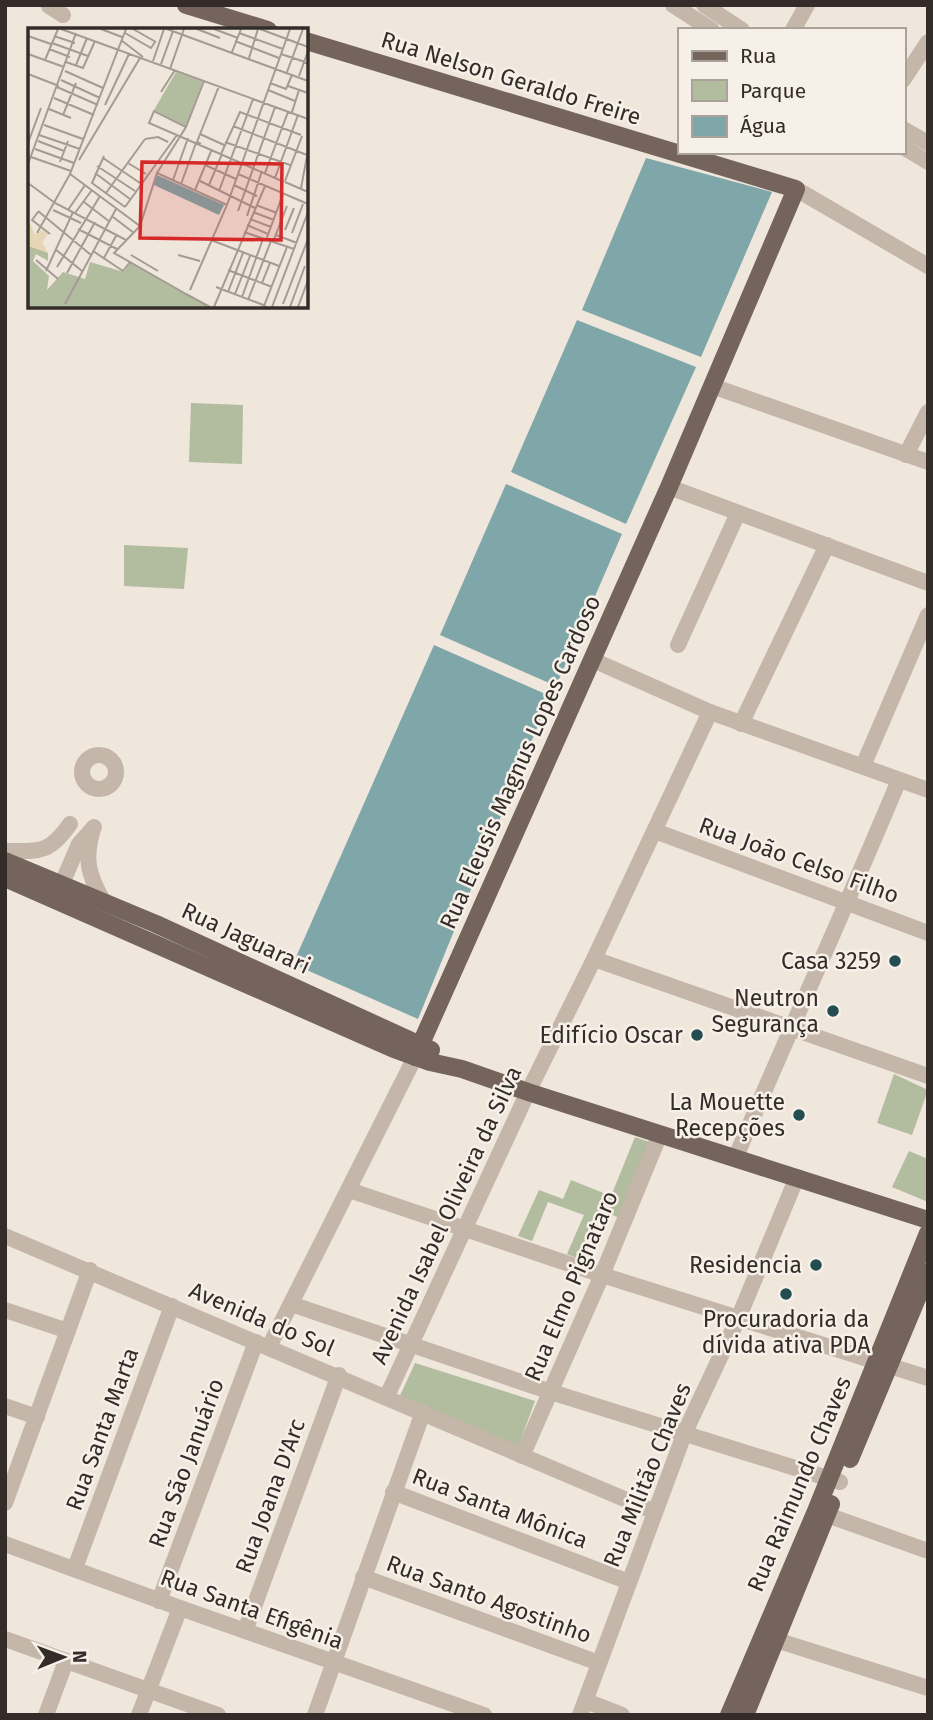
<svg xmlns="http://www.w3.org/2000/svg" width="933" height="1720" font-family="'Fira Sans',sans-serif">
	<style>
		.green { fill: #b2bc9e }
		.water { fill: #7fa6a8 }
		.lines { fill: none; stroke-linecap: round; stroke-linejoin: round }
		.minor { stroke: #c5b6aa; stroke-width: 16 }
		.major { stroke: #74645b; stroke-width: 18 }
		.poi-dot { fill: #234d50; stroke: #f7f0e8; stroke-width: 2.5 }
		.labels { text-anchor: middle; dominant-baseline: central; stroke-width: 5; stroke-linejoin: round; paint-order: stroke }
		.street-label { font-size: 23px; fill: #342c28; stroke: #f7f0e8 }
		.poi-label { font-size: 23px; fill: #342c28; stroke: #f7f0e8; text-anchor: end }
		.inset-road { fill: none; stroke: #a49c94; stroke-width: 2 }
		.view { fill: #d62828; fill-opacity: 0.15; stroke: #d62828; stroke-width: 3.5 }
		.inset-edge { fill: none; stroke: #342c28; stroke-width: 3.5 }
	</style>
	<rect width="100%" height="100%" fill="#efe6dc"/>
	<g class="green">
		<path d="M 191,403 L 243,405 L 242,464 L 189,462 Z"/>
		<path d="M 124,545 L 188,548 L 184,589 L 124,586 Z"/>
		<path d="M 894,1074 L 928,1090 L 912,1135 L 877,1123 Z"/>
		<path d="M 635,1137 L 652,1143 L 620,1218 L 602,1211 L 581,1260 L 567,1254 L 584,1215 L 548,1202 L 532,1241 L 518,1236 L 539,1190 L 563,1199 L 571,1180 L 611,1196 Z"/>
		<path d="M 909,1151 L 928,1159 L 928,1202 L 892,1187 Z"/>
		<path d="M 415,1363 L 535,1401 L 517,1450 L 398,1400 Z"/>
	</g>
	<g class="water">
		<path d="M 646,158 L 772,192 L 701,357 L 582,310 Z"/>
		<path d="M 577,320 L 696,367 L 626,524 L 511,472 Z"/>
		<path d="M 506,484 L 622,534 L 556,686 L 440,635 Z"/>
		<path d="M 434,645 L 550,696 L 418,1019 L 293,964 Z"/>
	</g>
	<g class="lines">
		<g class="minor">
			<path d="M 673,5 L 712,30"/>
			<path d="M 704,5 L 742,30"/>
			<path d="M 49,6 L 63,15"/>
			<path d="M 793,30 L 807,5"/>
			<path d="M 903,80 L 928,42"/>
			<path d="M 903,129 L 928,143"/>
			<path d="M 903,147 L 928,162"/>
			<path d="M 796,189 L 928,266"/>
			<path d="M 712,386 L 928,462"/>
			<path d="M 906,455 L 928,412"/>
			<path d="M 669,487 L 928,583"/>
			<path d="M 678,645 L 738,513"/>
			<path d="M 593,660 L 710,712 L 928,790"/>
			<path d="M 741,724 L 827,545"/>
			<circle cx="99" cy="772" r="17"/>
			<path d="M 863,766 L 928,615"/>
			<path d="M 93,829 C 84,859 88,874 103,901"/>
			<path d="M 655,831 L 928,933"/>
			<path d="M 5,851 C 40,851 49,854 70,824"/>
			<path d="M 57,895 L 79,844 L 94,827"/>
			<path d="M 594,959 L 928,1076"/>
			<path d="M 735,1159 C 789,1032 846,907 899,780"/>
			<path d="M 349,1190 L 602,1275 L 928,1378"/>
			<path d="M 5,1236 L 655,1512"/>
			<path d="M 291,1304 L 551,1392 L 840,1482"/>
			<path d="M 5,1310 L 68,1331"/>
			<path d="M 269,1347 L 415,1057"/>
			<path d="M 387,1396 L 528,1092 L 594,959 L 710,712"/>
			<path d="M 5,1406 L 37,1417"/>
			<path d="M 522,1456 L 602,1275 L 660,1134"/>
			<path d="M 393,1492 L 629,1582"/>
			<path d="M 5,1503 L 90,1270"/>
			<path d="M 816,1511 L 928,1551"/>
			<path d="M 5,1544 L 180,1608 L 484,1715"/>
			<path d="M 75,1568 L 172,1306"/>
			<path d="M 363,1577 L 599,1663"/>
			<path d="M 159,1601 L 256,1342"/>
			<path d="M 245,1631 L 339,1375"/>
			<path d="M 763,1636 L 928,1688"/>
			<path d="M 5,1639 L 218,1715"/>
			<path d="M 586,1701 L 622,1715"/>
			<path d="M 46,1715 L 66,1661"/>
			<path d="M 139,1715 L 180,1608"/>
			<path d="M 315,1715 L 423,1412"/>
			<path d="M 580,1715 L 685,1432 L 738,1319 L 797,1177"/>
		</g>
		<g class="major">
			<path d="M 186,5 L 268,30"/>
			<path d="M 306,41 L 796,189 L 669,487 L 415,1057"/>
			<path d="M 5,861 L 156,924 L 431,1050"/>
			<path d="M 5,878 L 394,1049 L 430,1062 L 462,1069 L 528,1092 L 928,1220"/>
			<path d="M 850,1459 L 928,1272"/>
			<path d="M 729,1715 L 816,1511 L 928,1233"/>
			<path d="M 745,1715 L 831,1504"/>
		</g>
	</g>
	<g class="poi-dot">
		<circle cx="895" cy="961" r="7"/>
		<circle cx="833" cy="1011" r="7"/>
		<circle cx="697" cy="1035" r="7"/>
		<circle cx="799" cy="1115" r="7"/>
		<circle cx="816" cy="1265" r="7"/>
		<circle cx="786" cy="1294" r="7"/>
	</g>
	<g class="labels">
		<g class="street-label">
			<text transform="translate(511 78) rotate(17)">Rua Nelson Geraldo Freire</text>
			<text transform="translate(520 762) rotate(-66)">Rua Eleusis Magnus Lopes Cardoso</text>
			<text transform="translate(799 860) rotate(20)">Rua João Celso Filho</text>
			<text transform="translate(246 938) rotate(25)">Rua Jaguarari</text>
			<text transform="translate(446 1215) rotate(-65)">Avenida Isabel Oliveira da Silva</text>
			<text transform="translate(571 1286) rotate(-67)">Rua Elmo Pignataro</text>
			<text transform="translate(262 1319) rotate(23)">Avenida do Sol</text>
			<text transform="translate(102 1429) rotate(-70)">Rua Santa Marta</text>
			<text transform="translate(186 1463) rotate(-70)">Rua São Januário</text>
			<text transform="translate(647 1475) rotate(-68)">Rua Militão Chaves</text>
			<text transform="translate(799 1484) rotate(-67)">Rua Raimundo Chaves</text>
			<text transform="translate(270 1496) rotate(-70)">Rua Joana D'Arc</text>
			<text transform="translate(500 1508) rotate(21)">Rua Santa Mônica</text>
			<text transform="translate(489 1599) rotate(20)">Rua Santo Agostinho</text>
			<text transform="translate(252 1609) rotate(20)">Rua Santa Efigênia</text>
		</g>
		<g class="poi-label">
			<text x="881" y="961">Casa 3259</text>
			<text x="819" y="998">Neutron<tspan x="819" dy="26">Segurança</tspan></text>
			<text x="683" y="1035">Edifício Oscar</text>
			<text x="785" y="1102">La Mouette<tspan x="785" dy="26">Recepções</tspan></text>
			<text x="802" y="1265">Residencia</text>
			<text x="786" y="1319" text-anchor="middle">Procuradoria da<tspan x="786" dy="26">dívida ativa PDA</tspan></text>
		</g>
	</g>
	<g transform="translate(28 28)">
		<rect width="280" height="280" fill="#efe6dc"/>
		<path d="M 148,44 L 175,53 L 158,98 L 126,82 ZM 4,217 L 20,225 L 20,233 L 8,226 L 5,233 L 21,248 L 19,262 L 35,244 L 57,251 L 62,234 L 96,244 L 102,235 L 181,279 L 0,279 L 0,218 Z" fill="#b2bc9e"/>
		<path d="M 0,191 L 7,207 L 14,202 L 20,206 L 14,214 L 20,225 L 0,218 Z" fill="#e7d6b6"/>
		<path d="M 129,147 L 196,177 L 191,187 L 126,157 Z" fill="#7fa6a8"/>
		<path class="inset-road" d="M 33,1 L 280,91M 73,1 L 94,9M 98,1 L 42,146 L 112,198 L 129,145 L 199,177M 105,1 L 128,14M 139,1 L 280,53M 169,1 L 192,10M 186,1 L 210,10M 232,1 L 280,19M 97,5 L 123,20 L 127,14M 211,5 L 255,21M 0,8 L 23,16M 26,8 L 47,15M 93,12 L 115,29M 207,13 L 251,30M 24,15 L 60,28M 21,21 L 42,29M 204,24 L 213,1M 0,26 L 36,39M 253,26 L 280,35M 221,30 L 230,1M 17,32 L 30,1M 125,33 L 136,1M 38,34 L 55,40 L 67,13M 133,36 L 145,3M 48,37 L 59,10M 142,41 L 156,1M 37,43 L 75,60M 259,44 L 275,1M 0,46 L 31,58M 271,48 L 280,23M 33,52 L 72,70M 242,55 L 258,61 L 264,47M 260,58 L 280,65M 29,59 L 70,77M 240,62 L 267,73M 133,64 L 147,42M 26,70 L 66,87M 77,77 L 101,26M 21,81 L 43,90M 264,84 L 271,62M 35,87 L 48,55M 16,97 L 55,111M 205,98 L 279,127M 158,99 L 126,83 L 121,95 L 213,135M 172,106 L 196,117M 11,107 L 52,121M 117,111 L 130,109 L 140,114M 10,113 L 36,123M 197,114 L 262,137M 0,115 L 13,80M 173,116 L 169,114 L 191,58M 7,121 L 46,135M 193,126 L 212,84 L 273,107M 76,128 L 64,155 L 97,179M 3,129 L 43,143M 75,130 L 112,155M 51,132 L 112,30M 32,134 L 40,113M 100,135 L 118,146M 213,135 L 256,154M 0,136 L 48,5M 177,137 L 208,151M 69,138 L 107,163M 67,145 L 102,171M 129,145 L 158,99 L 176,53M 237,145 L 260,84M 210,146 L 280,176M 247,150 L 270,87M 145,152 L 160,110M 172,153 L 227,180M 257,153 L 274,108M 257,154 L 280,164M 0,155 L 27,175 L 98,212M 153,156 L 168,115M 181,157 L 194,126M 206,157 L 229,168M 273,160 L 280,123M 167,162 L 184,121M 191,163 L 225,71M 78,165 L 117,111M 56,174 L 82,194M 228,177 L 249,185M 97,179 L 149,107M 25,182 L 53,195M 40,182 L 57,157M 10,183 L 63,227M 210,183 L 247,79M 10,184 L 4,192 L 22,206M 225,184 L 246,192M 47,185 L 64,162M 219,188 L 234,143M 85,189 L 106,205M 222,191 L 243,199M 219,197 L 240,206M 112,198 L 86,225 L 158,266M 50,201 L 89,221M 257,202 L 266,180M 216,204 L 266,221M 9,205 L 42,146M 264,205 L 275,176M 248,207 L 269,215M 183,212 L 251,238M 238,212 L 255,166M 245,214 L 259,178M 27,221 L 54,243M 65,223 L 95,243 L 102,234M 103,227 L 130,243M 150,227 L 172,233M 76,230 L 89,206M 8,232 L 30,251M 29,239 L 72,168M 200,242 L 244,259M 18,243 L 45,184M 39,245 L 67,194M 234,255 L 242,235M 188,259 L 238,278M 162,262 L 199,177 L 262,1M 200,264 L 215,225M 158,266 L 182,279M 207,266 L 222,228M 214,269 L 235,211M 220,272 L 243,213M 37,276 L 88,181M 255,276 L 280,211M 236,278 L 259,219M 186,279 L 237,158M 244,279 L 280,184M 262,279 L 277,238M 270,279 L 280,252"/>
		<path class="view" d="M 114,134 L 254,136 L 253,212 L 112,210 Z"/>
		<rect width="280" height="280" class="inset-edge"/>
	</g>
	<rect width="933" height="1720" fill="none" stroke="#342c28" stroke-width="14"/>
	<rect x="678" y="28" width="228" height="126" fill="#f7f0e8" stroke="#a9a29b" stroke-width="2"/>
	<rect x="692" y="51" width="35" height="10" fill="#74645b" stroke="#a9a29b" stroke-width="2"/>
	<text x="740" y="63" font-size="21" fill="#342c28">Rua</text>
	<rect x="692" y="80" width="35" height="21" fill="#b2bc9e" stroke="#a9a29b" stroke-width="2"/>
	<text x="740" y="98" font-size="21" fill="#342c28">Parque</text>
	<rect x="692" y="116" width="35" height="21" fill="#7fa6a8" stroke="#a9a29b" stroke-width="2"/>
	<text x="740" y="133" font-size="21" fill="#342c28">Água</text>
	<g transform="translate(63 1657) rotate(89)" stroke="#f7f0e8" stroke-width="5" paint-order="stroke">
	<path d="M0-5L12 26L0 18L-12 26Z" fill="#342c28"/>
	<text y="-10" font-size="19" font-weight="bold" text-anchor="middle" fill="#342c28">N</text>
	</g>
</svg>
